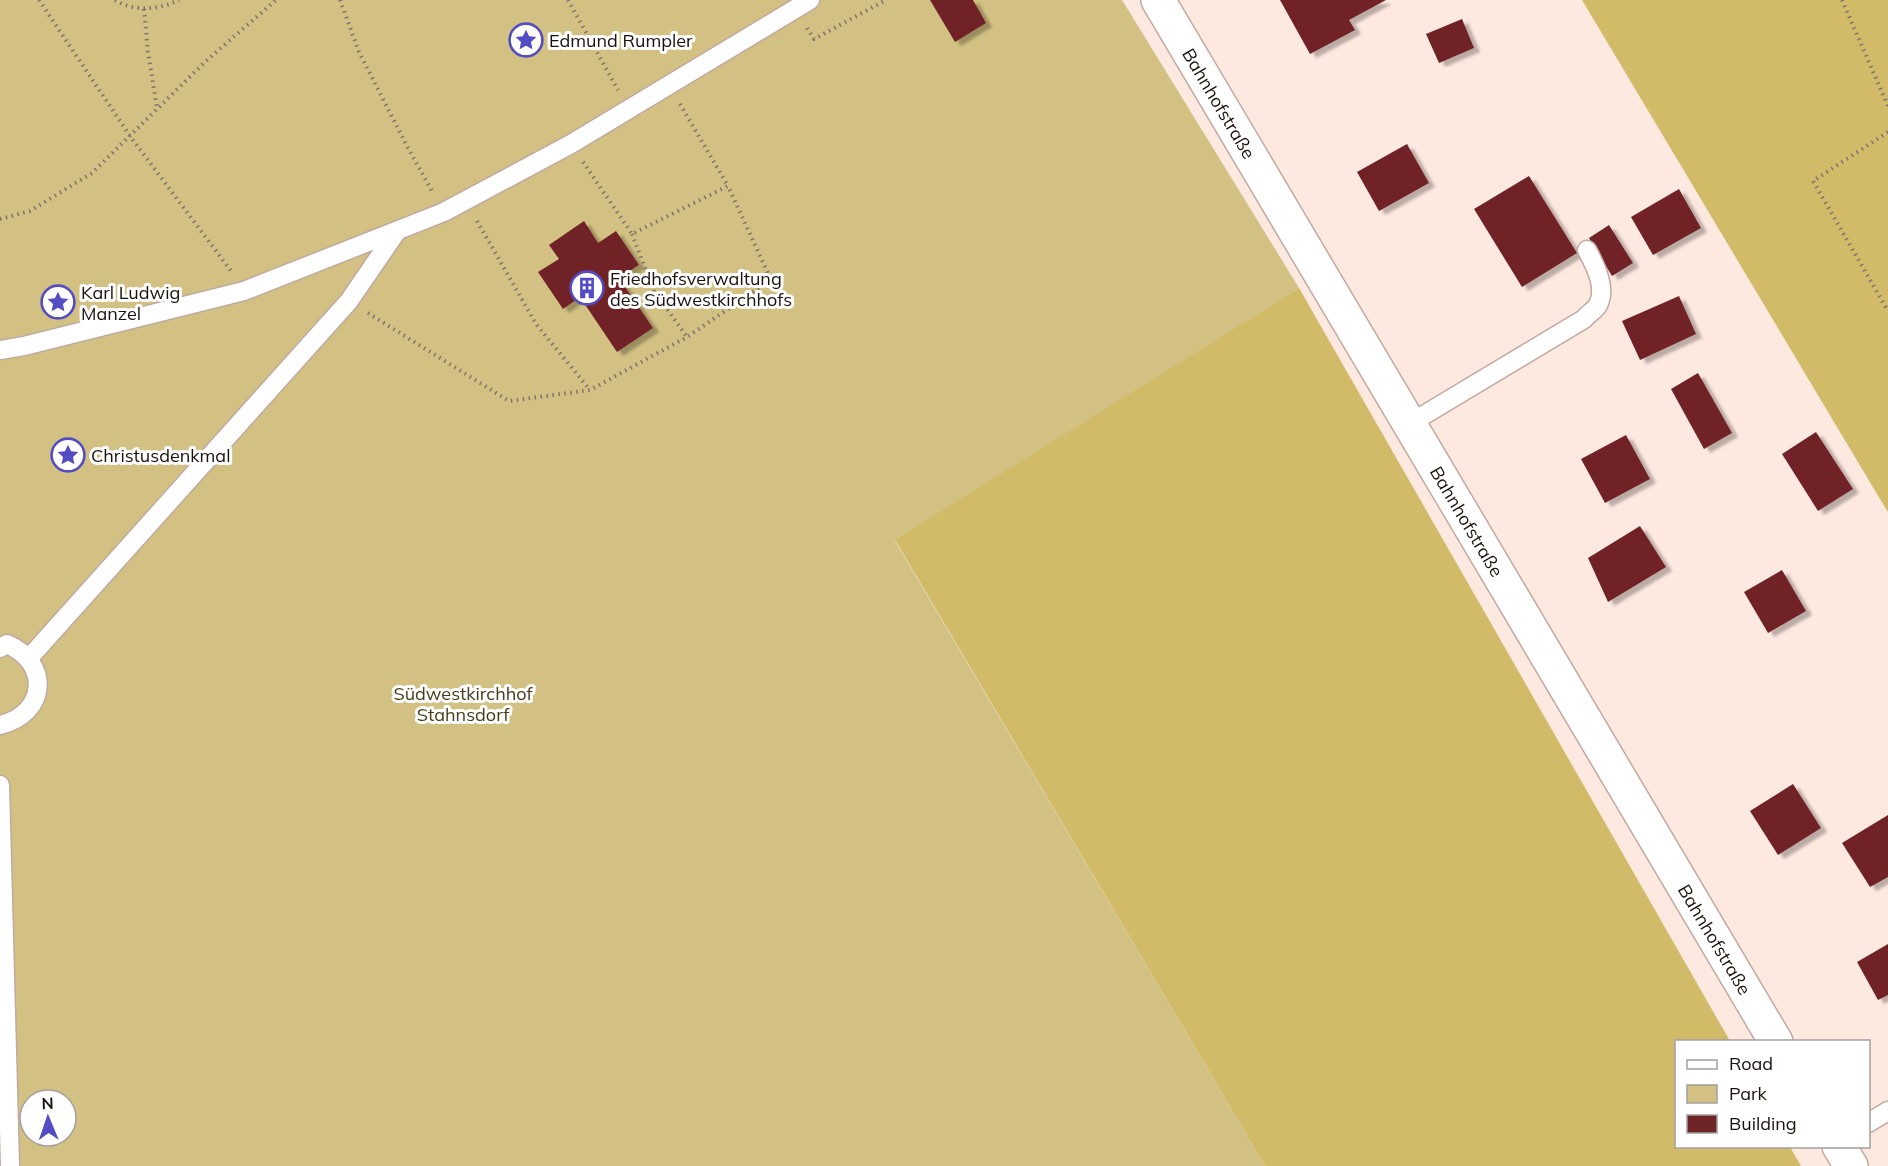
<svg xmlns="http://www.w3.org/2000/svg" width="1888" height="1166" font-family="Mulish,sans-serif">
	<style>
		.green { fill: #d2c182; fill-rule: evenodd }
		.forest { fill: #d1bb68 }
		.building { fill: #6f2428; filter: url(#shadow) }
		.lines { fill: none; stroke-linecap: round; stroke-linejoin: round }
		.service-casing { stroke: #c2a99f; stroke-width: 21 }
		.minor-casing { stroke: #c2a99f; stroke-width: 36 }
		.path { stroke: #82736d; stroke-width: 4; stroke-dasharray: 1.5 4.5; stroke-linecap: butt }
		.service { stroke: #fff; stroke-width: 18 }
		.minor { stroke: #fff; stroke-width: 33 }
		.labels { text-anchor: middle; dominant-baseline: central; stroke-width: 6; stroke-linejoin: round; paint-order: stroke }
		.poi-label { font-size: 18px; fill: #1a110d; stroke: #fff; text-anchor: start }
		.street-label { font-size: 18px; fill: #1a110d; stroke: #fff }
		.park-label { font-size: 18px; fill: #453c17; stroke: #fff }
	</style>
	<defs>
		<filter id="shadow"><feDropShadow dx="6" dy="4" stdDeviation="1.5" flood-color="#0004"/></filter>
	</defs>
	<rect width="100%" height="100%" fill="#fee9e0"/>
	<path class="green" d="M 0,0 L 1122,0 L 1299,288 L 895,541 L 1265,1166 L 0,1166 ZM 30,1100 L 66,1100 L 66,1136 L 30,1136 Z"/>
	<g class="forest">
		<path d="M 1582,0 L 1888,0 L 1888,512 L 1877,494 Z"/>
		<path d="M 1299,288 L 1730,1041 L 1676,1042 L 1676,1146 L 1790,1147 L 1801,1166 L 1265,1166 L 895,540 Z"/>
	</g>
	<g class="building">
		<path d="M 930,0 L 973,0 L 986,23 L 955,42 Z"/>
		<path d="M 1280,0 L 1386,0 L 1349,20 L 1355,30 L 1310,54 Z"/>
		<path d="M 1462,19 L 1474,48 L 1439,63 L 1426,34 Z"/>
		<path d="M 1407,144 L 1429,183 L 1379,211 L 1357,172 Z"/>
		<path d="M 1529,176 L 1577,253 L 1522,287 L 1474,209 Z"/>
		<path d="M 1679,189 L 1701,228 L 1653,255 L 1631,217 Z"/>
		<path d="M 584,221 L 598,243 L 616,231 L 639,265 L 619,278 L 653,328 L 617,352 L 580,297 L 563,309 L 538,272 L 559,259 L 549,245 Z"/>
		<path d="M 1609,225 L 1633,263 L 1612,276 L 1589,238 Z"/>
		<path d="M 1679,296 L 1696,334 L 1640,360 L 1622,321 Z"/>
		<path d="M 1698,373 L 1732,433 L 1704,449 L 1671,389 Z"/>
		<path d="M 1816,432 L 1853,489 L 1818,511 L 1782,454 Z"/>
		<path d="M 1626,435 L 1650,479 L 1605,503 L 1581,459 Z"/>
		<path d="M 1640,526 L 1666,567 L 1608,602 L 1588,558 Z"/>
		<path d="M 1782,570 L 1806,611 L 1768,633 L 1744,592 Z"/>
		<path d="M 1793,784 L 1821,828 L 1778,855 L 1750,811 Z"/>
		<path d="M 1888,815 L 1888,877 L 1870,887 L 1842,843 Z"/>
		<path d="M 1888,944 L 1888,995 L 1878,1000 L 1857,962 Z"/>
	</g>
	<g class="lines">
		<defs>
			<g id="service">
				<path d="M 0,350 L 24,346 L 244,291 L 444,212 L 571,144 L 810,0"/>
				<path d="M 1409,424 L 1584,319 C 1588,314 1595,310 1598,305 C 1607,288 1595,265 1587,250"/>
				<path d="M 0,648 L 7,644 C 51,663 47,714 0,725"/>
				<path d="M 29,658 L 349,301 L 397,231"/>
				<path d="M 0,785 L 10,1166"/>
				<path d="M 1868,1123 L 1888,1111"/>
			</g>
			<g id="minor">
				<path id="s1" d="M 1158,0 L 1776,1042"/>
				<path d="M 1839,1146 L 1851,1166"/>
			</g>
		</defs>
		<use href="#service" class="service-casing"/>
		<use href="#minor" class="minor-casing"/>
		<g class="path">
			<path d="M 39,0 L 130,136 L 231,271"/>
			<path d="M 115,0 C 134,12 159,10 179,0"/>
			<path d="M 340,0 L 359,52 L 408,148 L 432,191"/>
			<path d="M 568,0 L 618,90"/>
			<path d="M 1842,0 L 1888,106"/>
			<path d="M 144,9 L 148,52 L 157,108"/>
			<path d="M 807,28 L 814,39 L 886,0"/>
			<path d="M 1888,132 L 1813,181 L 1888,311"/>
			<path d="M 583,162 L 632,234 L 728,186 L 680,104"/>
			<path d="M 0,219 L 30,211 L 92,173 L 205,62 L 276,0"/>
			<path d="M 477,221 L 536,324 L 590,390"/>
			<path d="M 632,234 L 654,291 L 687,337"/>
			<path d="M 368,313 L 509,401 L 590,390 L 687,337 L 771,280 L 728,186"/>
		</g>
		<use href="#service" class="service"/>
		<use href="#minor" class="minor"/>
	</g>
	<defs>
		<symbol id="sight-ring" viewBox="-11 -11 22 22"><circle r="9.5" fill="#fff" stroke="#544cc3" stroke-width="1.5"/><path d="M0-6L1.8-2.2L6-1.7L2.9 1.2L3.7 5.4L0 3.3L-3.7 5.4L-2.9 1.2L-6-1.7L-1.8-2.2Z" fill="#544cc3"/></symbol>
		<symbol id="building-ring" viewBox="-11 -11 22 22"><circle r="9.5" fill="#fff" stroke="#544cc3" stroke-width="1.5"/><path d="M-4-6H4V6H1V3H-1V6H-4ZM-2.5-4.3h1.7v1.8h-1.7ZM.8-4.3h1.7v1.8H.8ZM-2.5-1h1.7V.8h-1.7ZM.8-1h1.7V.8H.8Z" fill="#544cc3"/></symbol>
	</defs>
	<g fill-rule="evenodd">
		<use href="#sight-ring" x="507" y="21" width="38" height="38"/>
		<use href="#building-ring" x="568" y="269" width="38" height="38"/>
		<use href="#sight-ring" x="39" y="283" width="38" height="38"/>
		<use href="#sight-ring" x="49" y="436" width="38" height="38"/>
	</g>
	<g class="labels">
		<g class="poi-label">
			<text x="549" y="40">Edmund Rumpler</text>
			<text x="610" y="278">Friedhofsverwaltung<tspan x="610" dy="21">des Südwestkirchhofs</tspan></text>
			<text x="81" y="292">Karl Ludwig<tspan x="81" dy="21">Manzel</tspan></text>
			<text x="91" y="455">Christusdenkmal</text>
		</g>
		<g class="street-label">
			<text stroke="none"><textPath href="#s1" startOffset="120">Bahnhofstraße</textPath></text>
			<text stroke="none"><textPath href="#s1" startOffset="606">Bahnhofstraße</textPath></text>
			<text stroke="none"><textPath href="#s1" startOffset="1092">Bahnhofstraße</textPath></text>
		</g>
		<g class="park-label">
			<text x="463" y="693">Südwestkirchhof<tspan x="463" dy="21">Stahnsdorf</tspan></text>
		</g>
	</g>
	<rect x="1675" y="1040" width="195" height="108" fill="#ffffff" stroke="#a3a09e" stroke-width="1.5"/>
	<rect x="1687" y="1060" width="30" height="9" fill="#ffffff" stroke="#a3a09e" stroke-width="1.5"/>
	<text x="1729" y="1070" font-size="18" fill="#1a110d">Road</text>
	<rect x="1687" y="1085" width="30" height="18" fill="#d2c182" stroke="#a3a09e" stroke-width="1.5"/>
	<text x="1729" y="1100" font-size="18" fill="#1a110d">Park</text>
	<rect x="1687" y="1115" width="30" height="18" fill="#6f2428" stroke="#a3a09e" stroke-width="1.5"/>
	<text x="1729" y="1130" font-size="18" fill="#1a110d">Building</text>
	<g transform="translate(48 1118) rotate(358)"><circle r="28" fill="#ffffff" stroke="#a3a09e" stroke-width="1.5"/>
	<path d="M0-4.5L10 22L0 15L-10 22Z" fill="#544cc3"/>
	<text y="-9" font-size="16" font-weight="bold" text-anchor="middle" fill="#1a110d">N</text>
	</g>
</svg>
